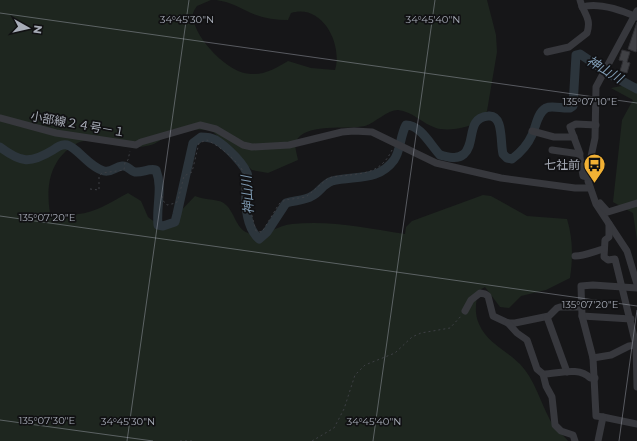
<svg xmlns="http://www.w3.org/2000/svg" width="637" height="441" font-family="Montserrat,'Noto Sans JP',sans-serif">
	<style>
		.green { fill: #1e261f }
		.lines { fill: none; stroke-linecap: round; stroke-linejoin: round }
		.river { stroke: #2c353c; stroke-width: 9 }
		.building { fill: #404145; stroke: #303034 }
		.path { stroke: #3d3f44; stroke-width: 1; stroke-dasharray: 2 3; stroke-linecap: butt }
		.minor { stroke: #37383d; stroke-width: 7 }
		.ticks { fill: none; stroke: #a8adb8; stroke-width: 1; stroke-opacity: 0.45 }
		.labels { text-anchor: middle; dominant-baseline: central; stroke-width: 3.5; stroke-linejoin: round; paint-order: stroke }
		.street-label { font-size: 12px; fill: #a8adb8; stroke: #111113 }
		.poi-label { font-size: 12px; fill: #a8adb8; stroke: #111113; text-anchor: end }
		.water-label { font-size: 13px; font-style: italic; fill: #7f9bb3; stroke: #111113 }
		.ticks-label { font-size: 10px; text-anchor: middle; fill: #a8adb8; stroke: #111113; stroke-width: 3.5; stroke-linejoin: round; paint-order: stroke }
	</style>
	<rect width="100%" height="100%" fill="#161618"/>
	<g class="green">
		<path d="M 0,0 L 211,0 L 197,6 C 195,9 192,13 193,17 C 195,39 229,74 251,74 C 265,75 276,68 288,61 L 311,68 L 335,70 C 343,44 322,3 291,13 L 288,20 C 275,20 263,18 251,13 C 238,7 231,2 216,0 L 487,0 L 496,35 L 497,52 L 487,111 C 486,113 485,117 483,119 C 473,127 448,132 436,128 C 423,124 412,111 398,110 C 387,110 375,123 365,126 C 349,130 303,122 296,142 C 294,146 297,154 298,160 L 268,173 L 252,170 L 211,130 L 173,129 C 167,134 159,143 151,145 C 127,151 113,143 90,141 C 82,140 77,143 71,147 C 49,163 46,188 50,213 C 85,219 99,209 128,193 L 141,201 L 148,217 L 160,226 L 173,219 L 195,196 C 206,201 220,198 226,205 C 235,213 236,229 248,233 C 263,239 277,225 292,224 C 330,220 367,228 405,234 L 406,227 L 412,221 L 483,195 L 491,196 L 527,216 L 567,219 C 573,238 573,258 570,278 L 546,290 L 521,296 L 509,308 L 500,307 L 485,287 L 478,291 C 476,303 474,313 479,324 C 487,343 506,350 520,364 C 535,380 540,401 550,420 C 554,428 563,434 568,441 L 0,441 Z"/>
		<path d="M 637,83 L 637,240 L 633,213 L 613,202 L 622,120 L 633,100 L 611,88 Z"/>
	</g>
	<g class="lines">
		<path class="river" d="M 0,147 C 21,163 30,164 53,150 C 57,147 61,144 67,145 C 77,147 89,167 104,171 C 111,173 115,167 122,166 C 128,165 130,171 135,172 C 142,173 149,168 156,170 C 163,188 156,206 158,225 L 163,226 L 175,222 L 177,214 L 193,143 L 201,137 C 206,137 212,138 216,140 C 226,146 247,166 248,177 C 248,181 246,186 246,189 C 245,206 246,227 259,239 L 267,232 L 286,203 C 295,200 304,201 312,196 C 320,192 323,184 332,181 C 354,175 378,182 394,160 C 401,150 400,136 406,125 C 421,125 431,146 440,155 C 449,157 457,160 464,154 C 476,143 466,118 488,116 C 504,114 500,143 503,154 L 507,158 L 512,159 C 520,153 528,144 532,135 C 536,127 537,113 546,108 C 552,105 563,109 570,108 L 573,106 L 576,55 L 580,54 L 611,75 L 637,89"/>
	</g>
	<g class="building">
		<path d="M 637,22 L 637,49 L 636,52 L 628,49 Z"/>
		<path d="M 622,50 L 630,52 L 627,62 L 630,63 L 627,73 L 620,71 L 623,61 L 619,60 Z"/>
	</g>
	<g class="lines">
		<g class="path">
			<path d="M 90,189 L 99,190 L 99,176 L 102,173 L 124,170 L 125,162 L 128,160 L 130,151"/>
			<path d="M 162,196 L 164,202 L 167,205 L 176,203 L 178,200 L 184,176 L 192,172 L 199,143 L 207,140 C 219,146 233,157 241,168 C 245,174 246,179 251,184 L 250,208 L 256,231 L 262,232 L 279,204 L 285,200 L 306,197 L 327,179 L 332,177 C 358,173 379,177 392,150"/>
			<path d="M 180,441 L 194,441"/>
			<path d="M 312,441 L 334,428 L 344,409 L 355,375 L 365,365 L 395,353 L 412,337 L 421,333 L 450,328 L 462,315"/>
		</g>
		<g class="minor">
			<path d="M 582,7 C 599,2 621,10 637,17"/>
			<path d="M 637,11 L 596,87 L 595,138 L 589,166 L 588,181 L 596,204 L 627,251 L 637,284"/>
			<path d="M 547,52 L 569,47 L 587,33 C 592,17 583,14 580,0"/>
			<path d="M 0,118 L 56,133 L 136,145 L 141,142 L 200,125 L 216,129 L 243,145 L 252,147 L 289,145 L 342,132 L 354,131 L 372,132 L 436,163 L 501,178 L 575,188 L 590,188"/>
			<path d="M 532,131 L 554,137 L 574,137"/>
			<path d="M 552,150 L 580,154"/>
			<path d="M 588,177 L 583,176 L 579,151 L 570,127 L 576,124 L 596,125"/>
			<path d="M 600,203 L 608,212 L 637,203"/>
			<path d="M 609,224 L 609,237 L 605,240 L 604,257 L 608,260 L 615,259 L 636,345 L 637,387"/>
			<path d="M 575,256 C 586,256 594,251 604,249"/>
			<path d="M 465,311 L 471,300 L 480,293 L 485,294 L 488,296 L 493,316 L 508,323 L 515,323 L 549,316 L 557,308 L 560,307 L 581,307"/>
			<path d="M 582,316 L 631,319"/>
			<path d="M 547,317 L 567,372"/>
			<path d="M 508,323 L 517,333 L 527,340 L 537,369 L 543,374 C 558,374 579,366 590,378 L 595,378"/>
			<path d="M 593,358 L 611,355 L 629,346 L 636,345"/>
			<path d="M 543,374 L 546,386 L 552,397 L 555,425 L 561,431 L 573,435 L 575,441"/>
			<path d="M 603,417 L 637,424"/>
			<path d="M 598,441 L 603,417 L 596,416 L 593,358 L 582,316 L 581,286 L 593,285 L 637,288"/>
		</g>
	</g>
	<path class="ticks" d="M 0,13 L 637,103M 0,216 L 637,306M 0,420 L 153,441M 127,441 L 189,0M 373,441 L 435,0M 619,441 L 637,310"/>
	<defs>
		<symbol id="bus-pin" viewBox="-11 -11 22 30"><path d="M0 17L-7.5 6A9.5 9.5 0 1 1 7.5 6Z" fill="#f2b134" stroke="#111113"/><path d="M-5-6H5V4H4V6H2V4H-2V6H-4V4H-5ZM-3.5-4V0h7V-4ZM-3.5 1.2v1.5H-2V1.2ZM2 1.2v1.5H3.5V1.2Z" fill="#111"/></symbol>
	</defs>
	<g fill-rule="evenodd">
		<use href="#bus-pin" x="582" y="152" width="25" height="34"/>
	</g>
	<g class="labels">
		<g class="street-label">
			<text transform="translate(78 124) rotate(10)">小部線２４号－１</text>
		</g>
		<g class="poi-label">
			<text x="580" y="164">七社前</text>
		</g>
		<g class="water-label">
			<text transform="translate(605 69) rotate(31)">神山川</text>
			<text transform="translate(247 195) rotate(-94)">神山川</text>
		</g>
	</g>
	<g class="ticks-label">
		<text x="187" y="23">34°45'30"N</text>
		<text x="433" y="23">34°45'40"N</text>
		<text x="590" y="105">135°07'10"E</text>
		<text x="47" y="221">135°07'20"E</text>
		<text x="590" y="308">135°07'20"E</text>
		<text x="47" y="424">135°07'30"E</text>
		<text x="128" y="425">34°45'30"N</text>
		<text x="374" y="425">34°45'40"N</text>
	</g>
	<g transform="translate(28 28) rotate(98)" stroke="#111113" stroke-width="3" paint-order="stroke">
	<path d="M0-3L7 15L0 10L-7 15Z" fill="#a8adb8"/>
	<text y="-6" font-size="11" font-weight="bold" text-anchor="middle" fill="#a8adb8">N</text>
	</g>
</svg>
